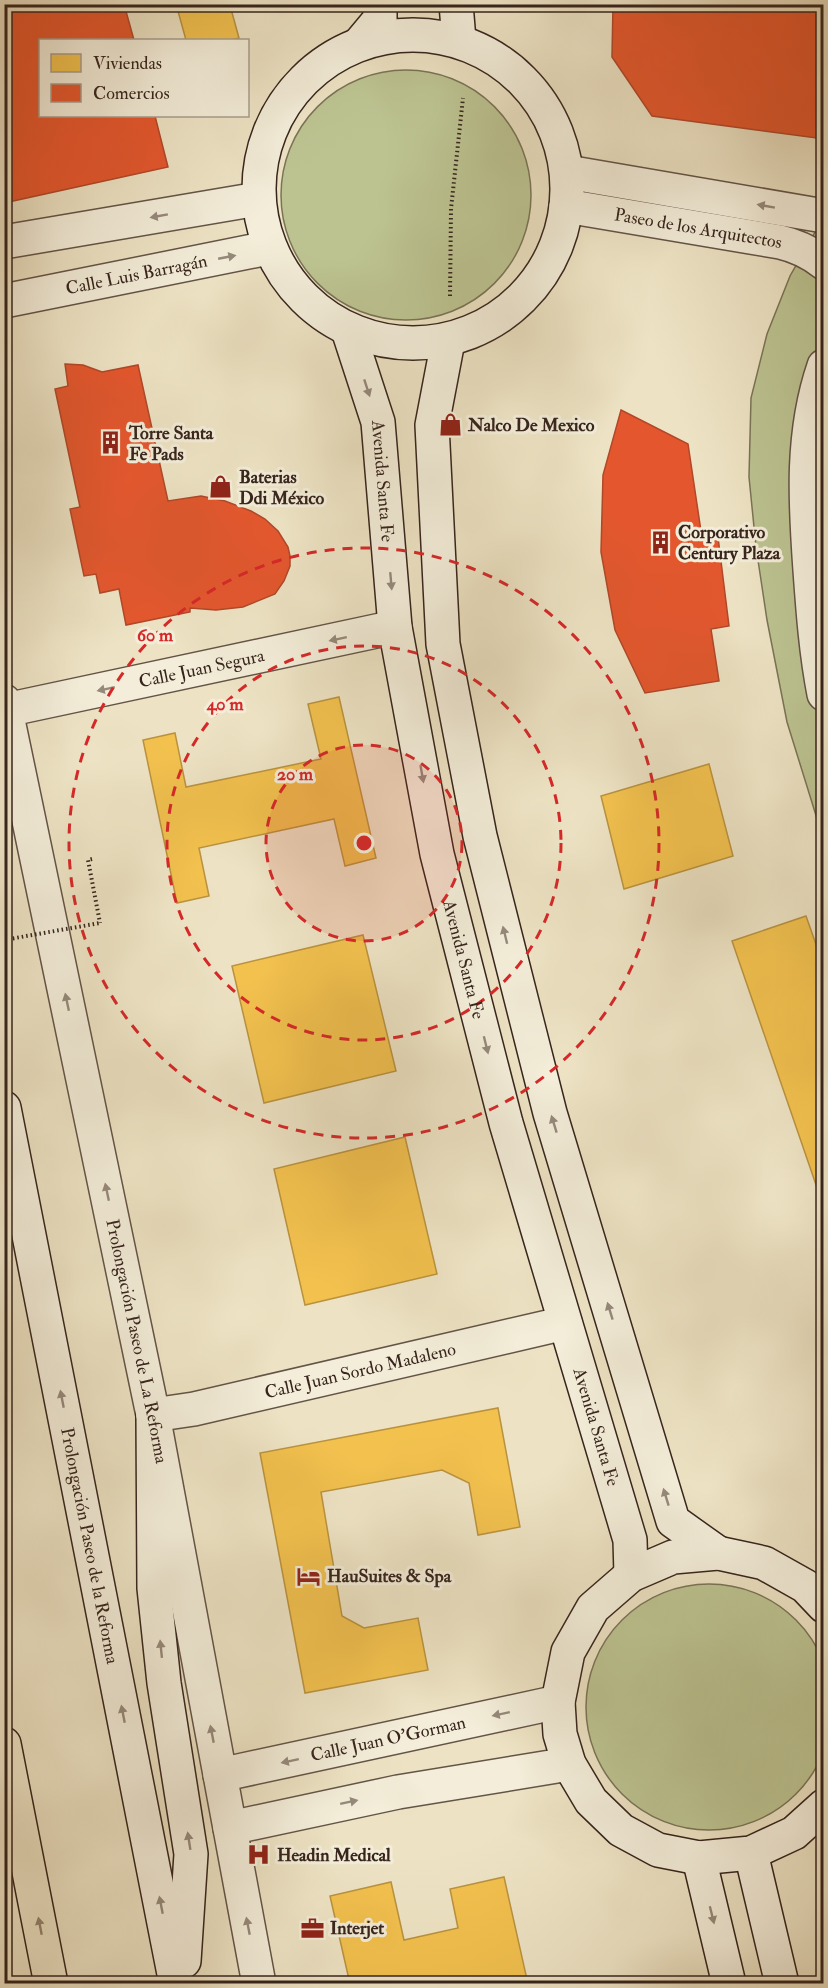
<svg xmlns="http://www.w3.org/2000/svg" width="828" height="1988" font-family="'IM FELL Double Pica',serif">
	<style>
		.green { fill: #bcc391; stroke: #7a7457; stroke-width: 1.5 }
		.homes { fill: #f2c14e; stroke: #ba923f; stroke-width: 1.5 }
		.shops { fill: #e4572e; stroke: #b04829; stroke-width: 1.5 }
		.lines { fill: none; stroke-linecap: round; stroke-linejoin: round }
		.street-casing { stroke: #645447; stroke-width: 36 }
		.secondary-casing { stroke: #37251d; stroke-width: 36 }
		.highway-casing { stroke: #37251d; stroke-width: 36 }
		.path { stroke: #37251d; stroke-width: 4; stroke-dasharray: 1.5 3; stroke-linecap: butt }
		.street { stroke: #f3edd9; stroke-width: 33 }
		.secondary { stroke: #f3edd9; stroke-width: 33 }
		.highway { stroke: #ede3c4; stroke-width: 33 }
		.path-bridge { stroke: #37251d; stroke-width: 4; stroke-dasharray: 1.5 3; stroke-linecap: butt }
		.oneway { fill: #95897b }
		.oneway2 { fill: #928470 }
		.ring { fill: none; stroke: #d62828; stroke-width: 3; stroke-dasharray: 10 8 }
		.labels { text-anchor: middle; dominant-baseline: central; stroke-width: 6; stroke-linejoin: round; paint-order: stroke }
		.street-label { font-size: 18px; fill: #37251d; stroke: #f3edd9 }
		.poi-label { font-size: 18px; font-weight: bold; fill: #37251d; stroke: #f3edd9; text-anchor: start }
		.centre { fill: #d62828; stroke: #f3edd9; stroke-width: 3 }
		.ring-label { font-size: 18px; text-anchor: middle; font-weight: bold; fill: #d62828; stroke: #f3edd9; stroke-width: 6; stroke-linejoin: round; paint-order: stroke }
	</style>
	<rect width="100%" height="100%" fill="#ede3c4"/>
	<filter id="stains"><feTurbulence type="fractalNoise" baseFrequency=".00333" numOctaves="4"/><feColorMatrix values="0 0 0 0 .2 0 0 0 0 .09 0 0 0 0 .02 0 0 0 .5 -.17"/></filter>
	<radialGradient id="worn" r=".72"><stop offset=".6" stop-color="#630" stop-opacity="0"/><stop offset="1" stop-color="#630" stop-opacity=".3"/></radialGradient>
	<g class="green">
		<circle cx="406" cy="195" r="125"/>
		<path d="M 823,218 L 823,838 L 787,722 L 767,620 L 756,547 L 749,477 L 751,398 L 767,334 L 790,276 Z"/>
		<circle cx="709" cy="1707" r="123"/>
	</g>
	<g class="homes">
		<path d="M 176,4 L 250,4 L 231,9 L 239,38 L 231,40 L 186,40 Z"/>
		<path d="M 339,697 L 376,858 L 345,866 L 334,819 L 199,848 L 209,896 L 177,903 L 143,740 L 175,733 L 186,787 L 321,759 L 308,704 Z"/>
		<path d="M 709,764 L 733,856 L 624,889 L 601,796 Z"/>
		<path d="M 806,916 L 824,967 L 824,1208 L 732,941 Z"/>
		<path d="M 363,935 L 396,1071 L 264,1103 L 232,966 Z"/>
		<path d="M 405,1137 L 437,1274 L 305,1305 L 274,1169 Z"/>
		<path d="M 498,1408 L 520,1527 L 478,1535 L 469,1483 L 442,1470 L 321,1492 L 342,1616 L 364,1628 L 418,1618 L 428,1670 L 305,1693 L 260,1453 Z"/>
		<path d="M 504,1877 L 528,1984 L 350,1984 L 330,1896 L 391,1882 L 404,1940 L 458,1928 L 450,1889 Z"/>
	</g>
	<g class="shops">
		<path d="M 4,4 L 124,4 L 134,40 L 40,40 L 40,116 L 155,116 L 168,167 L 4,203 Z"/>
		<path d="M 613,4 L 824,4 L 824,139 L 652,116 L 612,57 Z"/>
		<path d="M 65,364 L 83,365 L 102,372 L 138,365 L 168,501 L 201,496 L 225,501 L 251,511 L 265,519 L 278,531 L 288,547 L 290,556 L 290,566 L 284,581 L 275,594 L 243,607 L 216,610 L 190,608 L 190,612 L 126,625 L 119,589 L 100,593 L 96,574 L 84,576 L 70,509 L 80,507 L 55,389 L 68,386 Z"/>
		<path d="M 621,410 L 688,444 L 701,531 L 717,529 L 729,626 L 711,629 L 719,681 L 645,693 L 615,630 L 601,552 L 603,475 Z"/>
	</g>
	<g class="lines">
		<defs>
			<g id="street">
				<path d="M 567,172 L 824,216"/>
				<path id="s1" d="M 566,206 L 780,242 C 797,246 810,252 824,263"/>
				<path d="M 4,242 L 258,199"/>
				<path id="s2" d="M 4,301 L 268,248"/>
				<path d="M 824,366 C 801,433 805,501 810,570 C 813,612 816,653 824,694"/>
				<path id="s3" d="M 4,701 L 153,1415 L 259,1984"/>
				<path id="s4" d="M 6,710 L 395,627"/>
				<path id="s5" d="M 153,1415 L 194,1409 L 565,1323"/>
				<path id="s6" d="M 220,1775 L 558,1702"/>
				<path d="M 230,1828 L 398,1792 L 569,1764"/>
			</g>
			<g id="secondary">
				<path d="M 456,4 L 459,40"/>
				<circle cx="413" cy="189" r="154"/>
				<path d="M 360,43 L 380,19 L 380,4"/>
				<path id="s7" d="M 349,333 L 378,422 L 395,627 L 437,854 L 506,1123 L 630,1540 L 631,1575"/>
				<path d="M 448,341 L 432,425 L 443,644 L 480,836 L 550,1113 L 673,1521 L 718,1553"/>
				<path id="s8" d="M 4,1108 L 176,1984"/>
				<path d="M 153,1415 L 154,1588 L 164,1683 L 191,1854 L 184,1961"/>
				<path d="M 824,1606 L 805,1586 L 764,1563 L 718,1553 L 673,1557 L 631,1575 L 593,1608 L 568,1652 L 558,1702 L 560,1734 L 569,1764 L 591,1801 L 621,1830 L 658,1850 L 699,1858 L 751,1853 L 794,1833 L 824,1806"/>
				<path d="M 751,1853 L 782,1984"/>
				<path d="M 699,1858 L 729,1984"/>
			</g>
			<path id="highway" d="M 4,1744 L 51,1984"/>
		</defs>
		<use href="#street" class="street-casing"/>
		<use href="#secondary" class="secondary-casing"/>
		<use href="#highway" class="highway-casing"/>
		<g class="path">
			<path d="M 450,296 L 451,209 L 463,98"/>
			<path d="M 92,859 L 88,860 L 100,923"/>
		</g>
		<use href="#street" class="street"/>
		<use href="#secondary" class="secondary"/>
		<use href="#highway" class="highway"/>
		<path class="path-bridge" d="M 4,940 L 100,923"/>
	</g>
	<defs><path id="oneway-solid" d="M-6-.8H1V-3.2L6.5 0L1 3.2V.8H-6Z" transform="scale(1.5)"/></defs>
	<g class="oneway">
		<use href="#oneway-solid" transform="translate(766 206) rotate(-170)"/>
		<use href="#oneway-solid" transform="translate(159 216) rotate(170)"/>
		<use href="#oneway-solid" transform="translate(227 257) rotate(-11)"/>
		<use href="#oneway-solid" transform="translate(367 388) rotate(72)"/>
		<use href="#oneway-solid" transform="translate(391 581) rotate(85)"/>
		<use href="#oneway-solid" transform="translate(338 639) rotate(168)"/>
		<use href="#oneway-solid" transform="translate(106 689) rotate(168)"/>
		<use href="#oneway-solid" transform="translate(422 774) rotate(80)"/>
		<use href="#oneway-solid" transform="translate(505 935) rotate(-104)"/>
		<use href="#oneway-solid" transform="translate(67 1002) rotate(-102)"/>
		<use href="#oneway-solid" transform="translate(486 1045) rotate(76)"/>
		<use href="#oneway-solid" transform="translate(554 1124) rotate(-107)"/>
		<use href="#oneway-solid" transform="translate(107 1192) rotate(-102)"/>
		<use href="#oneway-solid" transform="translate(610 1311) rotate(-107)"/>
		<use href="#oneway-solid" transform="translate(62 1399) rotate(-101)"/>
		<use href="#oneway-solid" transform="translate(666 1497) rotate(-107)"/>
		<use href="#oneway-solid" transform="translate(161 1649) rotate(-96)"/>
		<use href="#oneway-solid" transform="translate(123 1714) rotate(-101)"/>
		<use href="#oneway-solid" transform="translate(501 1714) rotate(168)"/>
		<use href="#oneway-solid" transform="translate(212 1734) rotate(-101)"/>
		<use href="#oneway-solid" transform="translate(290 1761) rotate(168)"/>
		<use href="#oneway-solid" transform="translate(349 1802) rotate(-12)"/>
		<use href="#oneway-solid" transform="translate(189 1841) rotate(-99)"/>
		<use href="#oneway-solid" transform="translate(161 1905) rotate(-101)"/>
		<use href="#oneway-solid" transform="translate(712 1915) rotate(76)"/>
		<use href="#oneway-solid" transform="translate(248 1926) rotate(-101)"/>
	</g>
	<use class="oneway2" href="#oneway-solid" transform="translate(40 1926) rotate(-101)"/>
	<circle cx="364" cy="843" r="98" fill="#d62828" fill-opacity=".12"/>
	<g class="ring">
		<circle cx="364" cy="843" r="98"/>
		<circle cx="364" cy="843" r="197"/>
		<circle cx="364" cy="843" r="295"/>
	</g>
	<defs>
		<symbol id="shop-bare" viewBox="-9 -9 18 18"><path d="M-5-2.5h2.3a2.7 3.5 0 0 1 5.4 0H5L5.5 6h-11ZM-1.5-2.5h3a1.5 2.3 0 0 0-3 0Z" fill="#8f2418" stroke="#f3edd9" stroke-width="2.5" paint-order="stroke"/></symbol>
		<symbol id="building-bare" viewBox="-9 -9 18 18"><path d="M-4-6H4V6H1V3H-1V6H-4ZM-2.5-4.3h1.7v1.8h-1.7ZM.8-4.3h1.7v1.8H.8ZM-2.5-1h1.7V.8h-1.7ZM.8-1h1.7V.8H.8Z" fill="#8f2418" stroke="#f3edd9" stroke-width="2.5" paint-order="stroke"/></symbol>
		<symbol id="hotel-bare" viewBox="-9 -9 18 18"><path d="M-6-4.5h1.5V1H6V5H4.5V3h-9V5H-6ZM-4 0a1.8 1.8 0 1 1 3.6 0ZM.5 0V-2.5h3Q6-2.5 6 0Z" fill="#8f2418" stroke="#f3edd9" stroke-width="2.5" paint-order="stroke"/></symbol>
		<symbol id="hospital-bare" viewBox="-9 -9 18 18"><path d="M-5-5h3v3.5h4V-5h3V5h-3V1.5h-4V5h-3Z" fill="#8f2418" stroke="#f3edd9" stroke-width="2.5" paint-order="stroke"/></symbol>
		<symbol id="office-bare" viewBox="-9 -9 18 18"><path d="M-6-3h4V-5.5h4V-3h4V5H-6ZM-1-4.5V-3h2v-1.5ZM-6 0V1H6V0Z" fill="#8f2418" stroke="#f3edd9" stroke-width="2.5" paint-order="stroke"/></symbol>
	</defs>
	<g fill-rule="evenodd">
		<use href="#shop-bare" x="434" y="408" width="33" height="33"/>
		<use href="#building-bare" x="94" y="426" width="33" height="33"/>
		<use href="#shop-bare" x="204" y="470" width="33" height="33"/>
		<use href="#building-bare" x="644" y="526" width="33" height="33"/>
		<use href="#hotel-bare" x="292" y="1560" width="33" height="33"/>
		<use href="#hospital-bare" x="242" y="1838" width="33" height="33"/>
		<use href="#office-bare" x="296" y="1912" width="33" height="33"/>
	</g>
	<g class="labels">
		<g class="street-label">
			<text stroke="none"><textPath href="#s1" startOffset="134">Paseo de los Arquitectos</textPath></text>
			<text stroke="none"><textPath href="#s2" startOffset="135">Calle Luis Barragán</textPath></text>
			<text stroke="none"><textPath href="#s7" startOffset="153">Avenida Santa Fe</textPath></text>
			<text stroke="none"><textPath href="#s4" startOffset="200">Calle Juan Segura</textPath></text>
			<text stroke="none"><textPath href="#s7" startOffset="639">Avenida Santa Fe</textPath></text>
			<text stroke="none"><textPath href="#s3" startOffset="654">Prolongación Paseo de La Reforma</textPath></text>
			<text stroke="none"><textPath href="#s5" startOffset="212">Calle Juan Sordo Madaleno</textPath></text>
			<text stroke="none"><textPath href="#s7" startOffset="1125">Avenida Santa Fe</textPath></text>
			<text stroke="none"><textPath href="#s8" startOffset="446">Prolongación Paseo de la Reforma</textPath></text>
			<text stroke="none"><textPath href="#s6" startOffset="172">Calle Juan O'Gorman</textPath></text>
		</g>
		<g class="poi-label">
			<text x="468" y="425">Nalco De Mexico</text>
			<text x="129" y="433">Torre Santa<tspan x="129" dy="21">Fe Pads</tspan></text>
			<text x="239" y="477">Baterias<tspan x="239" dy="21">Ddi México</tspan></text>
			<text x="678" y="532">Corporativo<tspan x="678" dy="21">Century Plaza</tspan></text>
			<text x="327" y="1576">HauSuites &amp; Spa</text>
			<text x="277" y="1855">Headin Medical</text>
			<text x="330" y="1928">Interjet</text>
		</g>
	</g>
	<circle cx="364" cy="843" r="9" class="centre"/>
	<g class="ring-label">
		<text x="155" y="641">60 m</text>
		<text x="225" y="710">40 m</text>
		<text x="295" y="780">20 m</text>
	</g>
	<rect width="828" height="1988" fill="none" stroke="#ede3c4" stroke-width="24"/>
	<rect x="6" y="6" width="816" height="1976" fill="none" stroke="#37251d" stroke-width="3"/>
	<rect x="12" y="12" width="804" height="1964" fill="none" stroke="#37251d" stroke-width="1.5"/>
	<rect x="39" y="39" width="210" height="78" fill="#f3edd9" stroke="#a89d8e" stroke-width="1.5"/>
	<rect x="51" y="54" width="30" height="18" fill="#f2c14e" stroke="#a89d8e" stroke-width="1.5"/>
	<text x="93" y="69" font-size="18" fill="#37251d">Viviendas</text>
	<rect x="51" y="84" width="30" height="18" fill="#e4572e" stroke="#a89d8e" stroke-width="1.5"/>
	<text x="93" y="99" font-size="18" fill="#37251d">Comercios</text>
	<rect width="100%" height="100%" filter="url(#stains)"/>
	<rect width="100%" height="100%" fill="url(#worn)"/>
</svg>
